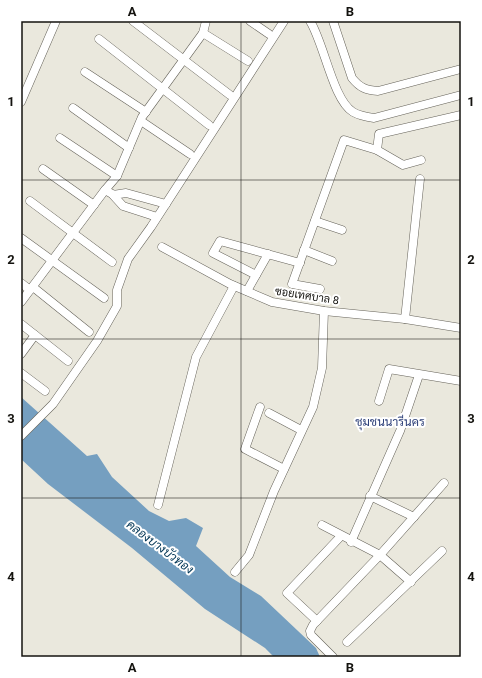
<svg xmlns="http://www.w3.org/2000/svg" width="482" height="678" font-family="Roboto,Sarabun,sans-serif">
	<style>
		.water { fill: #759fc0 }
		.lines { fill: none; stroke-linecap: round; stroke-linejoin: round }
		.minor-casing { stroke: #66635a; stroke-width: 9 }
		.minor { stroke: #fff; stroke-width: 8 }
		.grid { fill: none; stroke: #14130f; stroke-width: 1; stroke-opacity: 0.55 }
		.labels { text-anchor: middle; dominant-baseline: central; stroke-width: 4; stroke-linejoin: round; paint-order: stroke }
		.street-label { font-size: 11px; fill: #14130f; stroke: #fff }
		.neighbourhood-label { font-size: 12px; fill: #2c3f78; stroke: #fff }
		.water-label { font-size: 12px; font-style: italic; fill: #003555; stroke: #fff }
		.neatline { fill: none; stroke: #14130f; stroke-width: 1.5 }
		.grid-label { font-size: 13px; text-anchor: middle; font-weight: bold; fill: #14130f }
	</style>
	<rect width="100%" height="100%" fill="#eae8dd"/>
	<path class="water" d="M 21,397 L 87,456 L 97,454 L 112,477 L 149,511 L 169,521 L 186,518 L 203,528 L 196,546 L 230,577 L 261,596 L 316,648 L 320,657 L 274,657 L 265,648 L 205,609 L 132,548 L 48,484 L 21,459 Z"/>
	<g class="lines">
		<defs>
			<g id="minor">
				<path d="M 133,21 L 230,95"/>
				<path d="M 250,21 L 269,34"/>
				<path d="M 310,21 C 324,43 333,100 353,112 C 360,116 367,117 374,118 L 461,95"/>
				<path d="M 333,21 L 352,78 C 360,88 366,90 378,91 L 461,69"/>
				<path d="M 203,33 L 248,61"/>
				<path d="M 99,39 L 209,125"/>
				<path d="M 85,72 L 146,112"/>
				<path d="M 21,102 L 56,21"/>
				<path d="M 73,108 L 129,148"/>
				<path d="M 141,121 L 190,154"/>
				<path d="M 60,138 L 117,176"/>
				<path d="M 421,160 L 403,165 L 377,150 L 379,134 L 461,115"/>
				<path d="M 43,169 L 94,205"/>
				<path d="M 105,190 L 117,176 L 142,117 L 203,33 L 206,21"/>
				<path d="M 30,201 L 112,262"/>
				<path d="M 157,217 L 123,206 L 113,195 L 126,193 L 166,204"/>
				<path d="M 315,221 L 342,230"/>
				<path d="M 21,238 L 104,298"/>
				<path d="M 162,247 L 230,284 L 272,302 L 324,311 L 405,319 L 461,328"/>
				<path d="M 304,250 L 332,261"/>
				<path d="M 256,275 L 213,253 L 220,241 L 300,263"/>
				<path d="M 21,283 L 30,290"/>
				<path d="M 33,287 L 89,332"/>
				<path d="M 320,289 L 292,284 L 344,140 L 377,150"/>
				<path d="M 247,291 L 268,254"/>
				<path d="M 21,302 L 105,190 L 114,195"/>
				<path d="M 405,319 L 420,179"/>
				<path d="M 21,324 L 68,361"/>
				<path d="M 21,354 L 35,335"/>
				<path d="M 21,373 L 45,391"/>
				<path d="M 379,401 L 389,369 L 461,381"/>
				<path d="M 260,407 L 245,449 L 284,469"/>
				<path d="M 269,413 L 301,430"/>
				<path d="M 21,436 L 53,404 L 97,341 L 117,306 L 117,290 L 128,259 L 151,227 L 284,21"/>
				<path d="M 370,496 L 414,517"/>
				<path d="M 158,505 L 196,357 L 234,286"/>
				<path d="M 322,525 L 380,555 L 411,582"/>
				<path d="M 351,542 L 400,431 L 419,375"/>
				<path d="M 235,572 L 249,555 L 274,491 L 313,407 L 322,368 L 324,311"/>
				<path d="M 317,621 L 287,593 L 341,536"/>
				<path d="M 347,642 L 442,551"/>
				<path d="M 333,657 L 311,635 L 310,631 L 313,625 L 380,555 L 444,483"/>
			</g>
		</defs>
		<use href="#minor" class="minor-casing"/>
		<use href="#minor" class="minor"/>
	</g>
	<path class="grid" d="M 241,21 L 241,657M 21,180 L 461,180M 21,339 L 461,339M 21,498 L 461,498"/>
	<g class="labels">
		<g class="street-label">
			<text transform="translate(307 296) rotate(9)">ซอยเทศบาล 8</text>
		</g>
		<g class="neighbourhood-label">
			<text x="390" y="422">ชุมชนนารีนคร</text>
		</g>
		<g class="water-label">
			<text transform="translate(160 547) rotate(37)">คลองบางบัวทอง</text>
		</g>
	</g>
	<rect width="482" height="678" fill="none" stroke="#ffffff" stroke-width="44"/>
	<rect x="22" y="22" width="438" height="634" class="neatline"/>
	<g class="grid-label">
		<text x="132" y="16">A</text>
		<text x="350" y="16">B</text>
		<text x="11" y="106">1</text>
		<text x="471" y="106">1</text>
		<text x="11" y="264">2</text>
		<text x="471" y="264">2</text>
		<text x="11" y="423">3</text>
		<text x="471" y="423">3</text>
		<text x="11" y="581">4</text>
		<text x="471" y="581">4</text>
		<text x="132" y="672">A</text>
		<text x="350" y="672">B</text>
	</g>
</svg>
